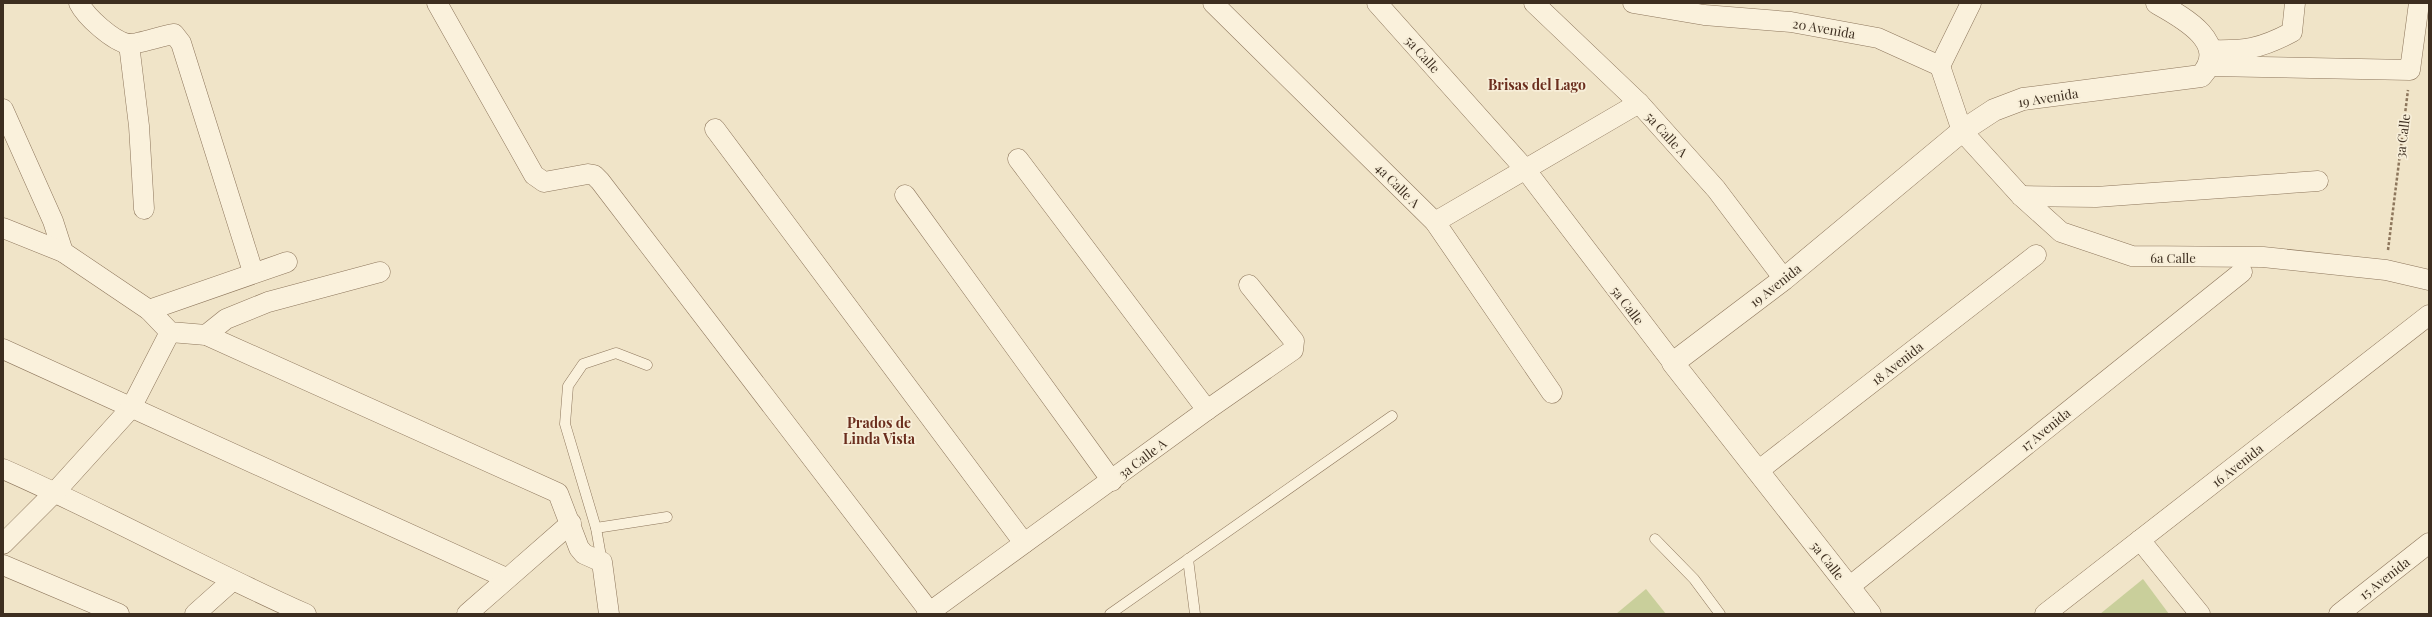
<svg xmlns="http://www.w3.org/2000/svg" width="2432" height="617" font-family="'Playfair Display',serif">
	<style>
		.green { fill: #c9cf9b }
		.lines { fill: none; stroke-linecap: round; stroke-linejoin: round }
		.service-casing { stroke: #8d765c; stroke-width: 11 }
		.minor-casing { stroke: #8d765c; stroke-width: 21 }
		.tertiary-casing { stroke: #8d765c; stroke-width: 23 }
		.path { stroke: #8d765c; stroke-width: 2.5; stroke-dasharray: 3 2; stroke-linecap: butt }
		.service { stroke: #faf1dc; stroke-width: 10 }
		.minor { stroke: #faf1dc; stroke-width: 20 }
		.tertiary { stroke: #faf1dc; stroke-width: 22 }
		.labels { text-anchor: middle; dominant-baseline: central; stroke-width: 3.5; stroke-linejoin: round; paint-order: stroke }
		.street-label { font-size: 13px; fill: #3d2e20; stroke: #f7eed8 }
		.neighbourhood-label { font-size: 14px; font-weight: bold; fill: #6b2e1e; stroke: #f7eed8 }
	</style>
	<rect width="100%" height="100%" fill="#f0e4c8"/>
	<g class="green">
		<path d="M 2143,579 L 2169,614 L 2100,614 Z"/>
		<path d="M 1646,589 L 1666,614 L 1616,614 Z"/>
	</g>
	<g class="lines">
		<defs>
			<g id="service">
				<path d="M 596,528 L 667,517"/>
				<path d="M 1655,539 L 1694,579 L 1720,614"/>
				<path d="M 1188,559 L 1195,614"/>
				<path d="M 602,562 L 596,528 L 565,424 L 568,386 L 583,364 L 616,353 L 647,365"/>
				<path d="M 1110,614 L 1392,416"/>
			</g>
			<g id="minor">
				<path d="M 79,3 C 86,17 113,41 128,44 C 136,45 164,35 174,34 L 181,43 L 253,272"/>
				<path d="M 437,3 L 534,175 L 544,182 L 588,174 L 594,175 L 600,181 L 929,611"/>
				<path d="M 1213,3 L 1435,222 L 1552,393"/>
				<path d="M 1377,3 L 1525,169 L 1673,363"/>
				<path d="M 1534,3 L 1639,103 L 1716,189 L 1784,279"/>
				<path d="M 1633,3 L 1704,15 L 1791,22 L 1878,38 L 1940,66 L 1962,131 L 2021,196 L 2061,232 L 2132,256 L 2263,257 L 2386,270 L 2429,280"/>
				<path d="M 129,44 L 139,126 L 144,209"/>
				<path d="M 2210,50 C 2245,51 2260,49 2292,32 L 2295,3"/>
				<path d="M 1940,66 L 1971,3"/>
				<path d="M 2210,66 L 2410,70 L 2419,3"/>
				<path d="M 3,109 L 53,221 L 63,252"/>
				<path d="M 715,129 L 1024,543"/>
				<path d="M 1018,159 L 1207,410"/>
				<path d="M 905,195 L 1112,481"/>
				<path d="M 2021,196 L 2096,197 L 2318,181"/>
				<path d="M 1435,222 L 1639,103"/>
				<path d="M 3,228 L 63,252 L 149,310 L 170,332 L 206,335 L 558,493 L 579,548 L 584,554 L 602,562 L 609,614"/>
				<path d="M 149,310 L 287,262"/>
				<path d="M 206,335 L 226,319 L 268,302 L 380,272"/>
				<path d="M 3,349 L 506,578"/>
				<path d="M 3,469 C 106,514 204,569 306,614"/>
				<path d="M 1758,471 L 2036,255"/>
				<path d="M 2140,540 L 2200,614"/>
				<path d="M 3,544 L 55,492 L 131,408 L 170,332"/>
				<path d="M 3,565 L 119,614"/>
				<path d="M 1849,587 L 2242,272"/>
				<path d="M 195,614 L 232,581"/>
				<path d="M 467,614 L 571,523"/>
				<path d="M 927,614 L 1207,410 L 1293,350 L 1294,341 L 1249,285"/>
				<path d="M 2045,614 L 2429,315"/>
				<path d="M 2339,614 L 2429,543"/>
			</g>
			<path id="tertiary" d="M 1870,614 L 1673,363 L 1784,279 L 1962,131 L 1994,110 L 2023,99 L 2201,76 C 2231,43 2182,17 2157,3"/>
		</defs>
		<use href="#service" class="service-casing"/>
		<use href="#minor" class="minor-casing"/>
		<use href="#tertiary" class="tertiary-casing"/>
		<path class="path" d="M 2388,250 L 2408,90"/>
		<use href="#service" class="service"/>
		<use href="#minor" class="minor"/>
		<use href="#tertiary" class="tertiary"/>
	</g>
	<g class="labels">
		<g class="street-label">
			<text transform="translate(1824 28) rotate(10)">20 Avenida</text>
			<text transform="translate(1423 54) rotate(48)">5a Calle</text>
			<text transform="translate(2048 97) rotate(-9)">19 Avenida</text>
			<text transform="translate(1667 134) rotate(48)">5a Calle A</text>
			<text transform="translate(2402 136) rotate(-83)">3a Calle</text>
			<text transform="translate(1398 185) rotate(45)">4a Calle A</text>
			<text x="2173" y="257">6a Calle</text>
			<text transform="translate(1775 285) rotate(-38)">19 Avenida</text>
			<text transform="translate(1628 305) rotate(53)">5a Calle</text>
			<text transform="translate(1897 363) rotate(-38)">18 Avenida</text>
			<text transform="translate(2045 429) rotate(-39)">17 Avenida</text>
			<text transform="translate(1142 458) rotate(-37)">3a Calle A</text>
			<text transform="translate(2237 465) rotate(-38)">16 Avenida</text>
			<text transform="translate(1828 560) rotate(52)">5a Calle</text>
			<text transform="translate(2384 578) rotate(-38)">15 Avenida</text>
		</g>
		<g class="neighbourhood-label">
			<text x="1537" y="84">Brisas del Lago</text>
			<text x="879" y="422">Prados de<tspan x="879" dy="16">Linda Vista</tspan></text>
		</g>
	</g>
	<rect width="2432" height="617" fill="none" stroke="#3d2e20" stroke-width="8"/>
</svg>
